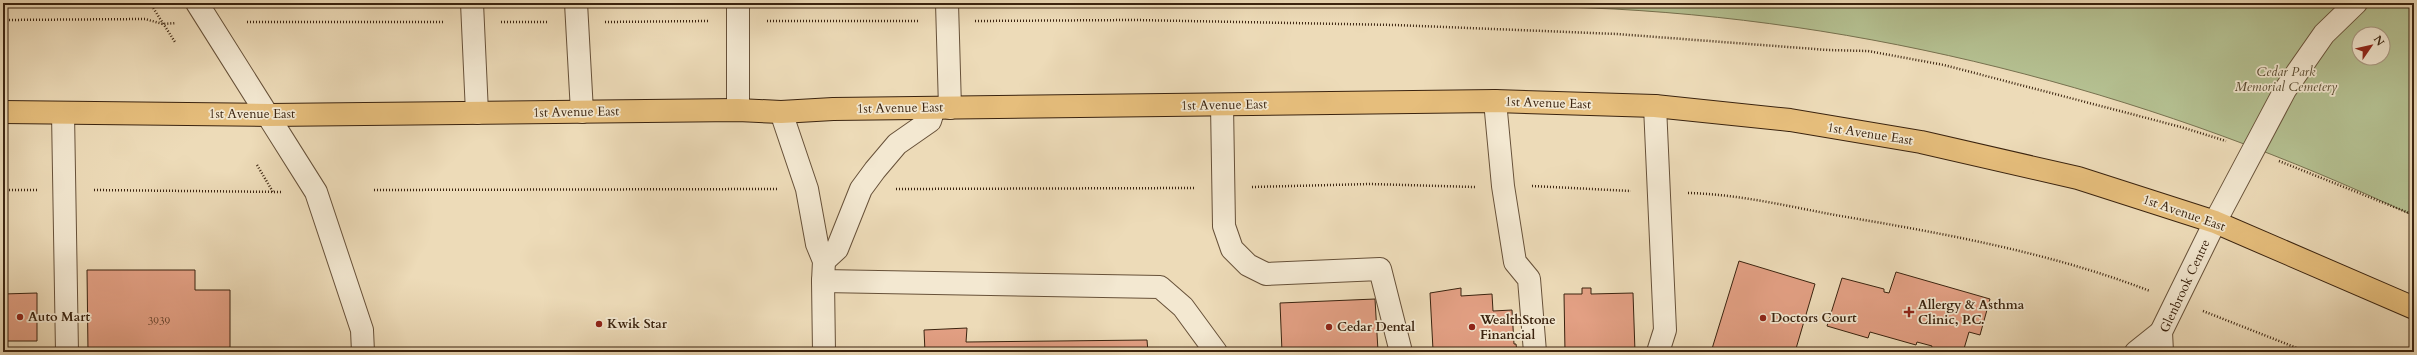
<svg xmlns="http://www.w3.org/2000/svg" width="2417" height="355" font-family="Cardo,serif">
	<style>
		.green { fill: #b5c192; stroke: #787250; fill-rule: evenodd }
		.building { fill: #e3a084; stroke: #3a230f }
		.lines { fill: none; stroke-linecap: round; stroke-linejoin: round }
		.minor-casing { stroke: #675139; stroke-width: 24 }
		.major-casing { stroke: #3a230f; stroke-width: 24 }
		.path { stroke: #3a230f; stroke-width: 2.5; stroke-dasharray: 1 2; stroke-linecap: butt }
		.minor { stroke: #f3e8d1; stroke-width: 22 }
		.major { stroke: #e6be7c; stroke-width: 22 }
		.poi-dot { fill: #8f2418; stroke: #f3e8d1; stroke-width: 1.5 }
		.labels { text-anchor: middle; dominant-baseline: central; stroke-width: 3.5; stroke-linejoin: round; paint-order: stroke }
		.number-label { font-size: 11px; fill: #64422c }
		.park-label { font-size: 13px; font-style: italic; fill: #594a30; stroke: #f3e8d1 }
		.street-label { font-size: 13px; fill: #3a230f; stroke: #f3e8d1 }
		.poi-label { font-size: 13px; font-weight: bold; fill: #3a230f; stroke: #f3e8d1; text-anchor: start }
	</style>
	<rect width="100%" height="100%" fill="#eddbb8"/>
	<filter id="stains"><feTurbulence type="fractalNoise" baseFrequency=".005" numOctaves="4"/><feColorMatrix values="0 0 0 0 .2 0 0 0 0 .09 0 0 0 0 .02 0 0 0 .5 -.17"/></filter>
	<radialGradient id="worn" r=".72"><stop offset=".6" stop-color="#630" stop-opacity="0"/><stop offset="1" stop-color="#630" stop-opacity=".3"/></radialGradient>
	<path class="green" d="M 1153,3 L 2414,3 L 2414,216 C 2164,98 1891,24 1614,9 C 1461,1 1306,7 1153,7 ZM 2359,34 L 2383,34 L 2383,58 L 2359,58 Z"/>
	<g class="building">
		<path d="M 1739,261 L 1815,284 L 1795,352 L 1711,352 Z"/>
		<path d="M 87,270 L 195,270 L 195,290 L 230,290 L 230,352 L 88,352 Z"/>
		<path d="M 1896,272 L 1990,299 L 1980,335 L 1969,332 L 1963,352 L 1937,352 L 1931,350 L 1932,346 L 1917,342 L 1916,345 L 1870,332 L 1868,338 L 1827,326 L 1842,278 L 1884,289 L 1884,292 L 1889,293 Z"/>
		<path d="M 1461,288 L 1461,296 L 1492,294 L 1493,311 L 1512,310 L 1514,344 L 1516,344 L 1517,352 L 1465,352 L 1465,349 L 1433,350 L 1430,293 Z"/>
		<path d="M 1582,288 L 1591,288 L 1591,294 L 1633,293 L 1635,352 L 1565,352 L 1564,294 L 1582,294 Z"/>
		<path d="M 37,293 L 37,341 L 3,341 L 3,294 Z"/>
		<path d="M 1375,299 L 1378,351 L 1282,352 L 1280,303 Z"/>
		<path d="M 967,328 L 966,342 L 1147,340 L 1148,352 L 925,352 L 924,330 Z"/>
	</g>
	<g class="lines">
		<defs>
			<g id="minor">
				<path d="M 197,3 L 316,192 L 362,330 L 363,352"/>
				<path d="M 472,3 L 477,113"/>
				<path d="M 576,3 L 582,112"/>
				<path d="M 738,3 L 738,110"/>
				<path d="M 947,3 L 950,108"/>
				<path d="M 1495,101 L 1503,186 L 1515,262 L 1529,279 L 1535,352"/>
				<path d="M 1222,105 L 1224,226 L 1232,249 L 1248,265 L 1266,274 L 1380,269 L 1401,352"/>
				<path d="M 1655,106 L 1665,330 L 1658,352"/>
				<path d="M 781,112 L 807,189 L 817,244 L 824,261 L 823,281 L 1160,287 L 1183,307 L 1216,352"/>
				<path d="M 63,113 L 67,352"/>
				<path d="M 824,261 L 837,249 L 861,189 L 875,170 L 897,144 L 930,121 L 934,108"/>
				<path d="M 823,281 L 824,352"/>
				<path d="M 2136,352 L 2161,332"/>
				<path d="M 2162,352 L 2161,332 L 2215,222 L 2285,90 L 2324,34 L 2356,3"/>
			</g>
			<path id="major" d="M 3,112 L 269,115 L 738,110 L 781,112 L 833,109 L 1495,101 L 1655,106 L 1790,120 L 1921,142 L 2078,178 L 2215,222 L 2414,308"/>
		</defs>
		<use href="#minor" class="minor-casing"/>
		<use href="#major" class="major-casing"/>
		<g class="path">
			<path d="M 150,3 L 175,42"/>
			<path d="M 3,20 L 145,19 L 163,24 L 176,23"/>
			<path d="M 767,21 L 918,21"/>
			<path d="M 975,21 L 1135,20 L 1395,25 L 1617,34 L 1828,50 L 1868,51 L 1944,65 L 2181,127 L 2226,141"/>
			<path d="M 247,22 L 444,22"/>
			<path d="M 501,22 L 548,22"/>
			<path d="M 605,22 L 710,21"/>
			<path d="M 2279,161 L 2414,215"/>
			<path d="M 257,165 L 273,192"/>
			<path d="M 1532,186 L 1631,191"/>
			<path d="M 1252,187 L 1370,184 L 1475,187"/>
			<path d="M 896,189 L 1195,188"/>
			<path d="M 3,190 L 37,190"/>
			<path d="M 94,190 L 283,192"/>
			<path d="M 374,190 L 777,189"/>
			<path d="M 1688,193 C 1737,194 1787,206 1835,215 C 1941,233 2049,252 2150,291"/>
			<path d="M 2203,311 L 2307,352"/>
		</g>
		<use href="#minor" class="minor"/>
		<use href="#major" class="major"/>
	</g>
	<g class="poi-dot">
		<path d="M1907 306h4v4h4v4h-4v4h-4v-4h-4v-4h4z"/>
		<circle cx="20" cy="317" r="4"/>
		<circle cx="1763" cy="318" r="4"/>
		<circle cx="599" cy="324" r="4"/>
		<circle cx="1329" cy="327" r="4"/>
		<circle cx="1472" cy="327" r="4"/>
	</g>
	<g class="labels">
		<g class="number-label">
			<text x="159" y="321">3939</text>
		</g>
		<g class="park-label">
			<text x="2286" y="72">Cedar Park<tspan x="2286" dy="15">Memorial Cemetery</tspan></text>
		</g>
		<g class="street-label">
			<text transform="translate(1548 103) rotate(2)">1st Avenue East</text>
			<text transform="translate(1224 105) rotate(-1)">1st Avenue East</text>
			<text transform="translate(900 108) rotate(-1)">1st Avenue East</text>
			<text transform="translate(576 112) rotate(-1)">1st Avenue East</text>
			<text x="252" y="114">1st Avenue East</text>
			<text transform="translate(1870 134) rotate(9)">1st Avenue East</text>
			<text transform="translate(2184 213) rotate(19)">1st Avenue East</text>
			<text transform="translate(2185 286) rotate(-65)">Glenbrook Centre</text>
		</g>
		<g class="poi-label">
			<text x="1918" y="305">Allergy &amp; Asthma<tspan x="1918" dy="15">Clinic, P.C.</tspan></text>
			<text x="28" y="317">Auto Mart</text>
			<text x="1771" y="318">Doctors Court</text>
			<text x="1480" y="320">WealthStone<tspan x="1480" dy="15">Financial</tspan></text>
			<text x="607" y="324">Kwik Star</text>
			<text x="1337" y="327">Cedar Dental</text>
		</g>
	</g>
	<rect width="2417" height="355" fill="none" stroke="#eddbb8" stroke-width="16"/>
	<rect x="4" y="4" width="2409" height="347" fill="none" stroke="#3a230f" stroke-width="2"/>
	<rect x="8" y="8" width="2401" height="339" fill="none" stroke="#3a230f"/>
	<g transform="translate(2371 46) rotate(56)"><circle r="19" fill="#f3e8d1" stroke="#a99983"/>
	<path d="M0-3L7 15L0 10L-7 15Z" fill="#8f2418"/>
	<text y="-6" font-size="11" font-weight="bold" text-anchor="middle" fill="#3a230f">N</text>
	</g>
	<rect width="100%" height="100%" filter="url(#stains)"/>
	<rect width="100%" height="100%" fill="url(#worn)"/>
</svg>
